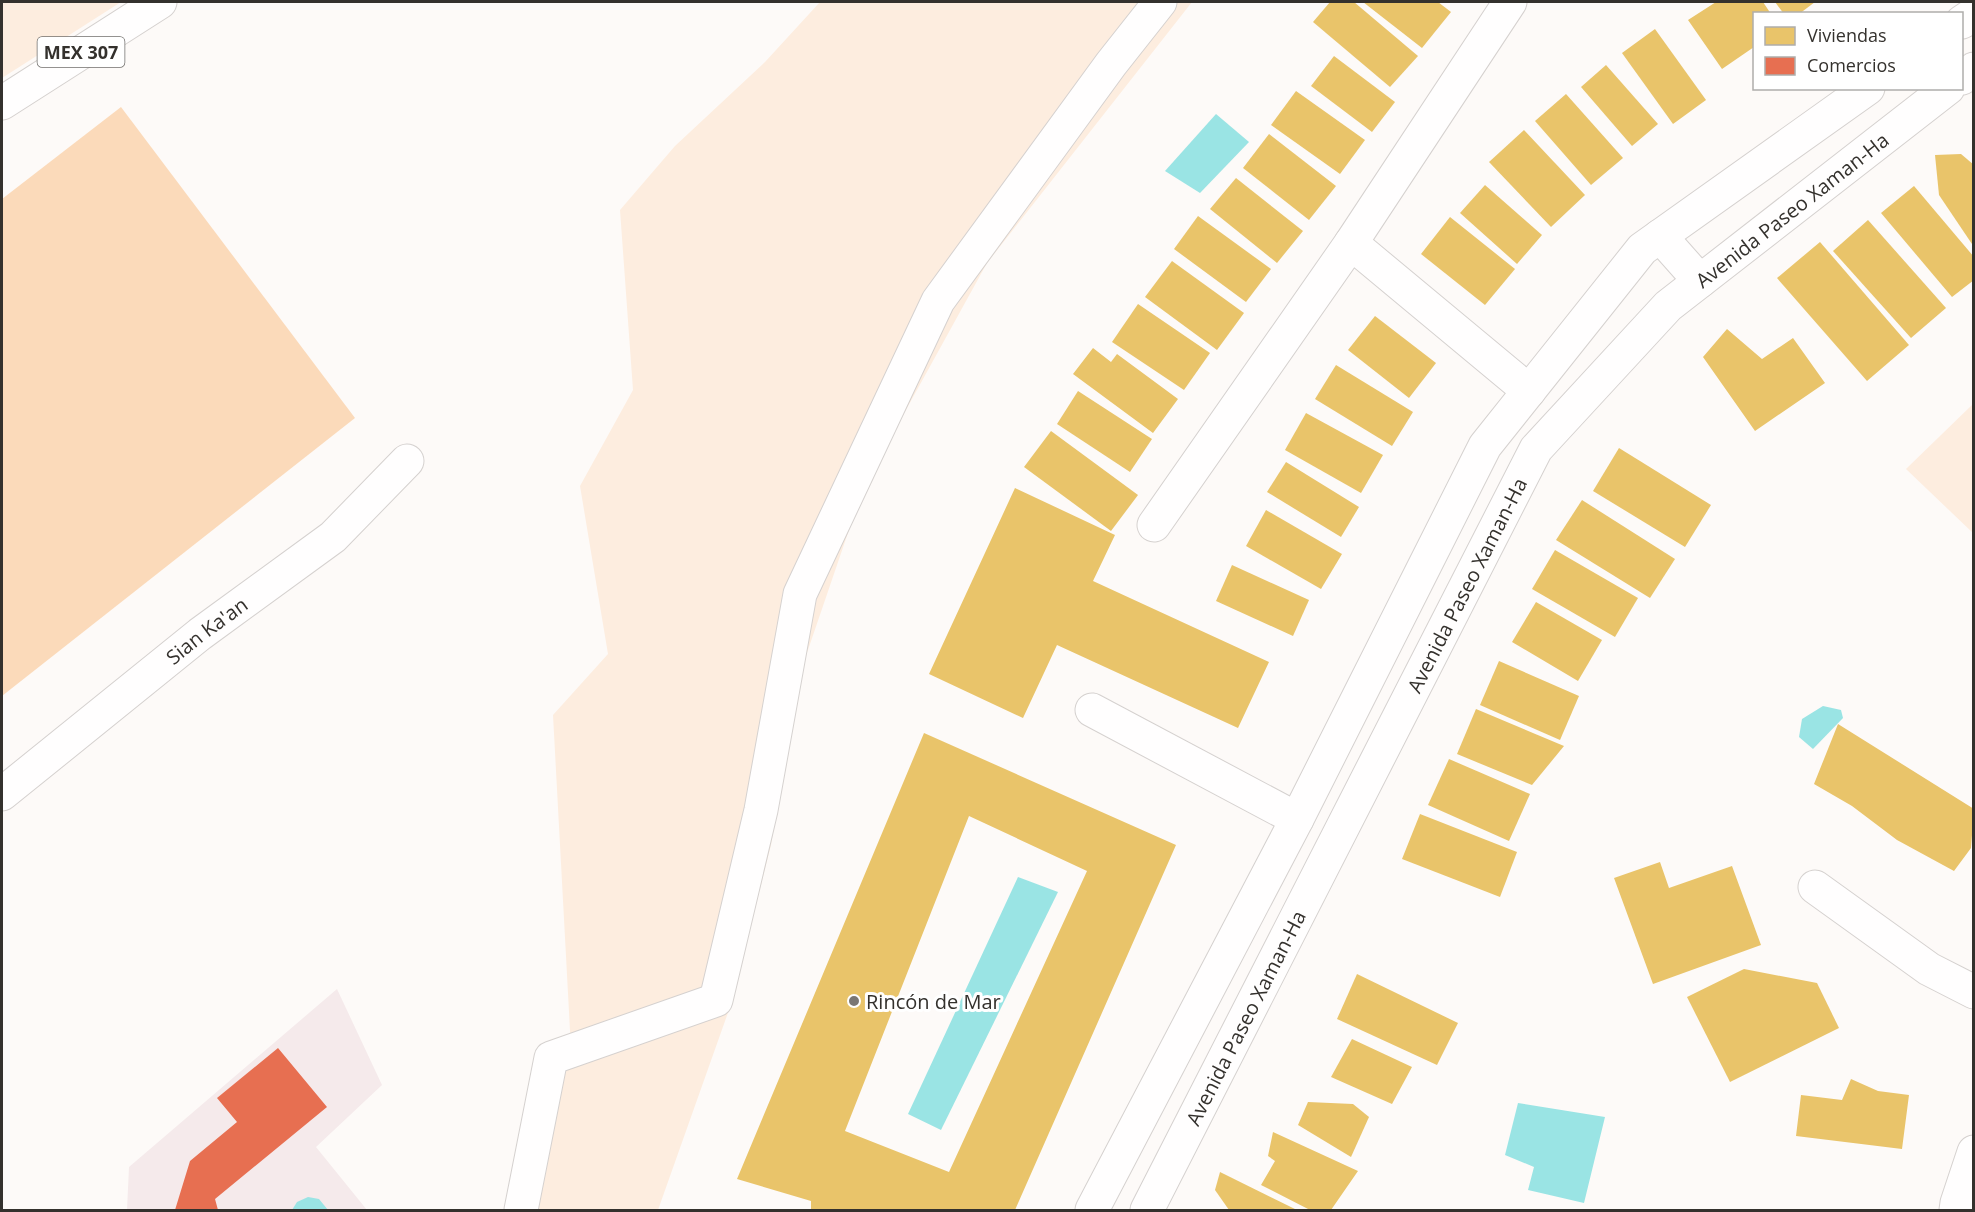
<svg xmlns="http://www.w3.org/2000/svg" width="1975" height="1212" font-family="'Open Sans',sans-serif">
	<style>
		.commercial { fill: #f5eaeb }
		.green { fill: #fdeddf }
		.forest { fill: #fbdaba }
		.water { fill: #9ae4e4 }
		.homes { fill: #e9c46a; fill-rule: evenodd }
		.shops { fill: #e76f51 }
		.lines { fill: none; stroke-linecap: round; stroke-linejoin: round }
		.minor-casing { stroke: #d5d1cf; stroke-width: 35 }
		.major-casing { stroke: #d5d1cf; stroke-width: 35 }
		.highway-casing { stroke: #d5d1cf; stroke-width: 35 }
		.minor { stroke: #fffefe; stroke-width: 33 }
		.major { stroke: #fffefe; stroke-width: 33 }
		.highway { stroke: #fffefe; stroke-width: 33 }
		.poi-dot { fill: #7a7774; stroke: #fff; stroke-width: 2 }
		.labels { text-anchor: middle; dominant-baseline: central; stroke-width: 6; stroke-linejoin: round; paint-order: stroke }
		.shield { fill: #fff; stroke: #716f6c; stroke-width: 1.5 }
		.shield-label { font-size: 18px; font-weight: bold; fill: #34312d }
		.street-label { font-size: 20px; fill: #34312d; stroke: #fff }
		.poi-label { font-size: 20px; fill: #34312d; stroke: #fff; text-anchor: start }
	</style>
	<rect width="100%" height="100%" fill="#fdfaf8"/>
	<path class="commercial" d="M 337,989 L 382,1085 L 316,1147 L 367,1210 L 127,1210 L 129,1167 Z"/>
	<g class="green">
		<path d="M 2,2 L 121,2 L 2,78 Z"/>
		<path d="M 820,2 L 1192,2 L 987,263 L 864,486 L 796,685 L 771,845 L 730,1007 L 658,1210 L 530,1210 L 571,1049 L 553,715 L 608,654 L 580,486 L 633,390 L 620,210 L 675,146 L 765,62 Z"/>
		<path d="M 1973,404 L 1973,533 L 1906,469 Z"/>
	</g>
	<path class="forest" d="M 121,107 L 355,418 L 2,696 L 2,199 Z"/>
	<g class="water">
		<path d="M 1216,114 L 1249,142 L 1200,193 L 1165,171 Z"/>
		<path d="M 1823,706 L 1841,710 L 1843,718 L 1813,749 L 1799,737 L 1802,719 Z"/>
		<path d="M 1018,877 L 1058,892 L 941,1130 L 908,1114 Z"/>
		<path d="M 1518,1103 L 1605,1117 L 1584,1203 L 1528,1190 L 1534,1167 L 1505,1155 Z"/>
		<path d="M 308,1197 L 319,1199 L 328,1210 L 292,1210 L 297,1202 Z"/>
	</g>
	<g class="homes">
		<path d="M 1330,2 L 1354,2 L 1418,56 L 1390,87 L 1313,22 Z"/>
		<path d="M 1363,2 L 1438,2 L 1451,12 L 1422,48 Z"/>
		<path d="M 1716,2 L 1763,2 L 1771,14 L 1754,14 L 1754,47 L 1722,69 L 1688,20 Z"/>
		<path d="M 1775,2 L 1815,2 L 1799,14 L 1784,14 Z"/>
		<path d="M 1655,29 L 1706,100 L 1673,124 L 1622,53 Z"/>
		<path d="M 1334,56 L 1395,102 L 1372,132 L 1311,86 Z"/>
		<path d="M 1606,65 L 1658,124 L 1632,146 L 1581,87 Z"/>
		<path d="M 1296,91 L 1365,140 L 1340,174 L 1271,125 Z"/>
		<path d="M 1566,94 L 1623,158 L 1591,185 L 1535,121 Z"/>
		<path d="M 1524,130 L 1585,195 L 1551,227 L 1489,162 Z"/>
		<path d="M 1269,134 L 1336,186 L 1309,220 L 1243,168 Z"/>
		<path d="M 1961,154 L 1974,165 L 1974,247 L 1939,195 L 1935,155 Z"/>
		<path d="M 1236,178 L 1303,231 L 1277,263 L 1210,209 Z"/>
		<path d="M 1485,185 L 1542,235 L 1517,264 L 1460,213 Z"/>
		<path d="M 1914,186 L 1974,257 L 1974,280 L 1952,297 L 1881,213 Z"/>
		<path d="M 1198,216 L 1271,269 L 1246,302 L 1174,249 Z"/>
		<path d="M 1450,217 L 1515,269 L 1485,305 L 1421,254 Z"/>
		<path d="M 1868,220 L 1946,308 L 1911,338 L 1833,251 Z"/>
		<path d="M 1820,242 L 1909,345 L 1867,381 L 1777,278 Z"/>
		<path d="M 1172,261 L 1244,313 L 1217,350 L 1145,297 Z"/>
		<path d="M 1138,304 L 1210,353 L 1184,390 L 1112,342 Z"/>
		<path d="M 1375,316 L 1436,363 L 1409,398 L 1348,350 Z"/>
		<path d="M 1727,329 L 1762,359 L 1793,338 L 1825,383 L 1755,431 L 1703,357 Z"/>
		<path d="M 1093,348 L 1111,362 L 1117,354 L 1178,399 L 1153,433 L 1073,374 Z"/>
		<path d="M 1336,365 L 1413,412 L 1392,446 L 1315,399 Z"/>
		<path d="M 1078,391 L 1152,439 L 1130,472 L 1057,424 Z"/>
		<path d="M 1306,413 L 1383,455 L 1361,493 L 1285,450 Z"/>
		<path d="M 1051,431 L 1138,495 L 1111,531 L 1024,467 Z"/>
		<path d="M 1619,448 L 1711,505 L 1685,547 L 1593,491 Z"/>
		<path d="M 1286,462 L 1359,507 L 1341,537 L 1267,492 Z"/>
		<path d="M 1015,488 L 1115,535 L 1093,581 L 1269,662 L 1238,728 L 1057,645 L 1023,718 L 929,674 Z"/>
		<path d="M 1582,500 L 1675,559 L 1650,598 L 1556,540 Z"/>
		<path d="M 1266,510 L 1342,554 L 1321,589 L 1246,546 Z"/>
		<path d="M 1555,550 L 1638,598 L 1615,637 L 1532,589 Z"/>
		<path d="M 1232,565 L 1309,600 L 1293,636 L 1216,601 Z"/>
		<path d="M 1536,602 L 1602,640 L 1578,681 L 1512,642 Z"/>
		<path d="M 1499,661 L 1579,696 L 1560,740 L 1480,705 Z"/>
		<path d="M 1476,709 L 1564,746 L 1532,785 L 1457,754 Z"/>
		<path d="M 1838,724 L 1974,809 L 1971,848 L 1954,871 L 1897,840 L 1852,806 L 1814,784 Z"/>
		<path d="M 924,733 L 1176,845 L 1015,1210 L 811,1210 L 811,1201 L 737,1179 ZM 969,816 L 1087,871 L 949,1172 L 845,1131 Z"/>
		<path d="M 1449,759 L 1530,794 L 1509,841 L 1428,805 Z"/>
		<path d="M 1420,814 L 1517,852 L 1500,897 L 1402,859 Z"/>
		<path d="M 1660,862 L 1669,888 L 1732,866 L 1761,945 L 1653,984 L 1614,878 Z"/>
		<path d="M 1744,969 L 1817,983 L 1839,1028 L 1730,1082 L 1687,997 Z"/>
		<path d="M 1357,974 L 1458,1023 L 1437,1065 L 1337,1019 Z"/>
		<path d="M 1352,1039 L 1412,1067 L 1392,1104 L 1331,1077 Z"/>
		<path d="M 1851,1079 L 1878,1091 L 1909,1095 L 1902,1149 L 1796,1136 L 1801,1095 L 1842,1100 Z"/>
		<path d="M 1308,1102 L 1353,1104 L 1369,1117 L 1351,1157 L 1298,1125 Z"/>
		<path d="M 1273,1132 L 1358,1171 L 1331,1210 L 1310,1210 L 1261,1185 L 1275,1161 L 1268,1156 Z"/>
		<path d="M 1220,1172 L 1297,1210 L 1229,1210 L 1215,1190 Z"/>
	</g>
	<path class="shops" d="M 278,1048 L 327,1107 L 215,1199 L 218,1210 L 175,1210 L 190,1161 L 237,1122 L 217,1098 Z"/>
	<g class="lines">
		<defs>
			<g id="minor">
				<path d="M 1351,243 L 1529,391"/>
				<path d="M 1154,525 L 1351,243 L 1510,2"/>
				<path d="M 1092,710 L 1297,819"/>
				<path id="s1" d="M 2,794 L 200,634 L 333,537 L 407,461"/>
				<path d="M 1815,887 L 1929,969 L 1974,992"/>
				<path d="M 521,1210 L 551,1058 L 716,1000 L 761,810 L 800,594 L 938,301 L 1111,64 L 1160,2"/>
				<path d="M 1956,1210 L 1957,1203 L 1974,1152"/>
			</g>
			<g id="major">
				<path d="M 1962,22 L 1974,14"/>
				<path d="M 1962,78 L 1974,69"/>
				<path d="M 1660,236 L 1700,281"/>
				<path d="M 1092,1210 L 1297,819 L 1485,446 L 1642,249 L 1868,88"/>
				<path id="s2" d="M 1147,1210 L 1536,449 L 1668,306 L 1948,88"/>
			</g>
			<path id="highway" d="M 2,103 L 160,2"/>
		</defs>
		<use href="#minor" class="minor-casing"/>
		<use href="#major" class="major-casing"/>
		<use href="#highway" class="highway-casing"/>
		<use href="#minor" class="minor"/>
		<use href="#major" class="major"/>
		<use href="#highway" class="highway"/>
	</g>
	<circle class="poi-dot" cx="854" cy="1001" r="6"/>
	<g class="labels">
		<rect class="shield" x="37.5" y="37" width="87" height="30" rx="4.5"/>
		<g class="shield-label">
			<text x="81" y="52">MEX 307</text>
		</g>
		<g class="street-label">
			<text stroke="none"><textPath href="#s2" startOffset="1206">Avenida Paseo Xaman-Ha</textPath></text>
			<text stroke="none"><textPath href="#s2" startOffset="702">Avenida Paseo Xaman-Ha</textPath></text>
			<text stroke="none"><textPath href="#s1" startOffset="262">Sian Ka'an</textPath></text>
			<text stroke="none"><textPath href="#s2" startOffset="216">Avenida Paseo Xaman-Ha</textPath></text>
		</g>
		<g class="poi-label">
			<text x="866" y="1001">Rincón de Mar</text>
		</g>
	</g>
	<rect width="1975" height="1212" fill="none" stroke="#34312d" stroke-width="6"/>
	<rect x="1753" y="12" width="210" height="78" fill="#ffffff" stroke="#aeadab" stroke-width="1.5"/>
	<rect x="1765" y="27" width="30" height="18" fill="#e9c46a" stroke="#aeadab" stroke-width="1.5"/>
	<text x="1807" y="42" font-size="18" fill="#34312d">Viviendas</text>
	<rect x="1765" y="57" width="30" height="18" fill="#e76f51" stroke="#aeadab" stroke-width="1.5"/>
	<text x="1807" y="72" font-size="18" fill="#34312d">Comercios</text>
</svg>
